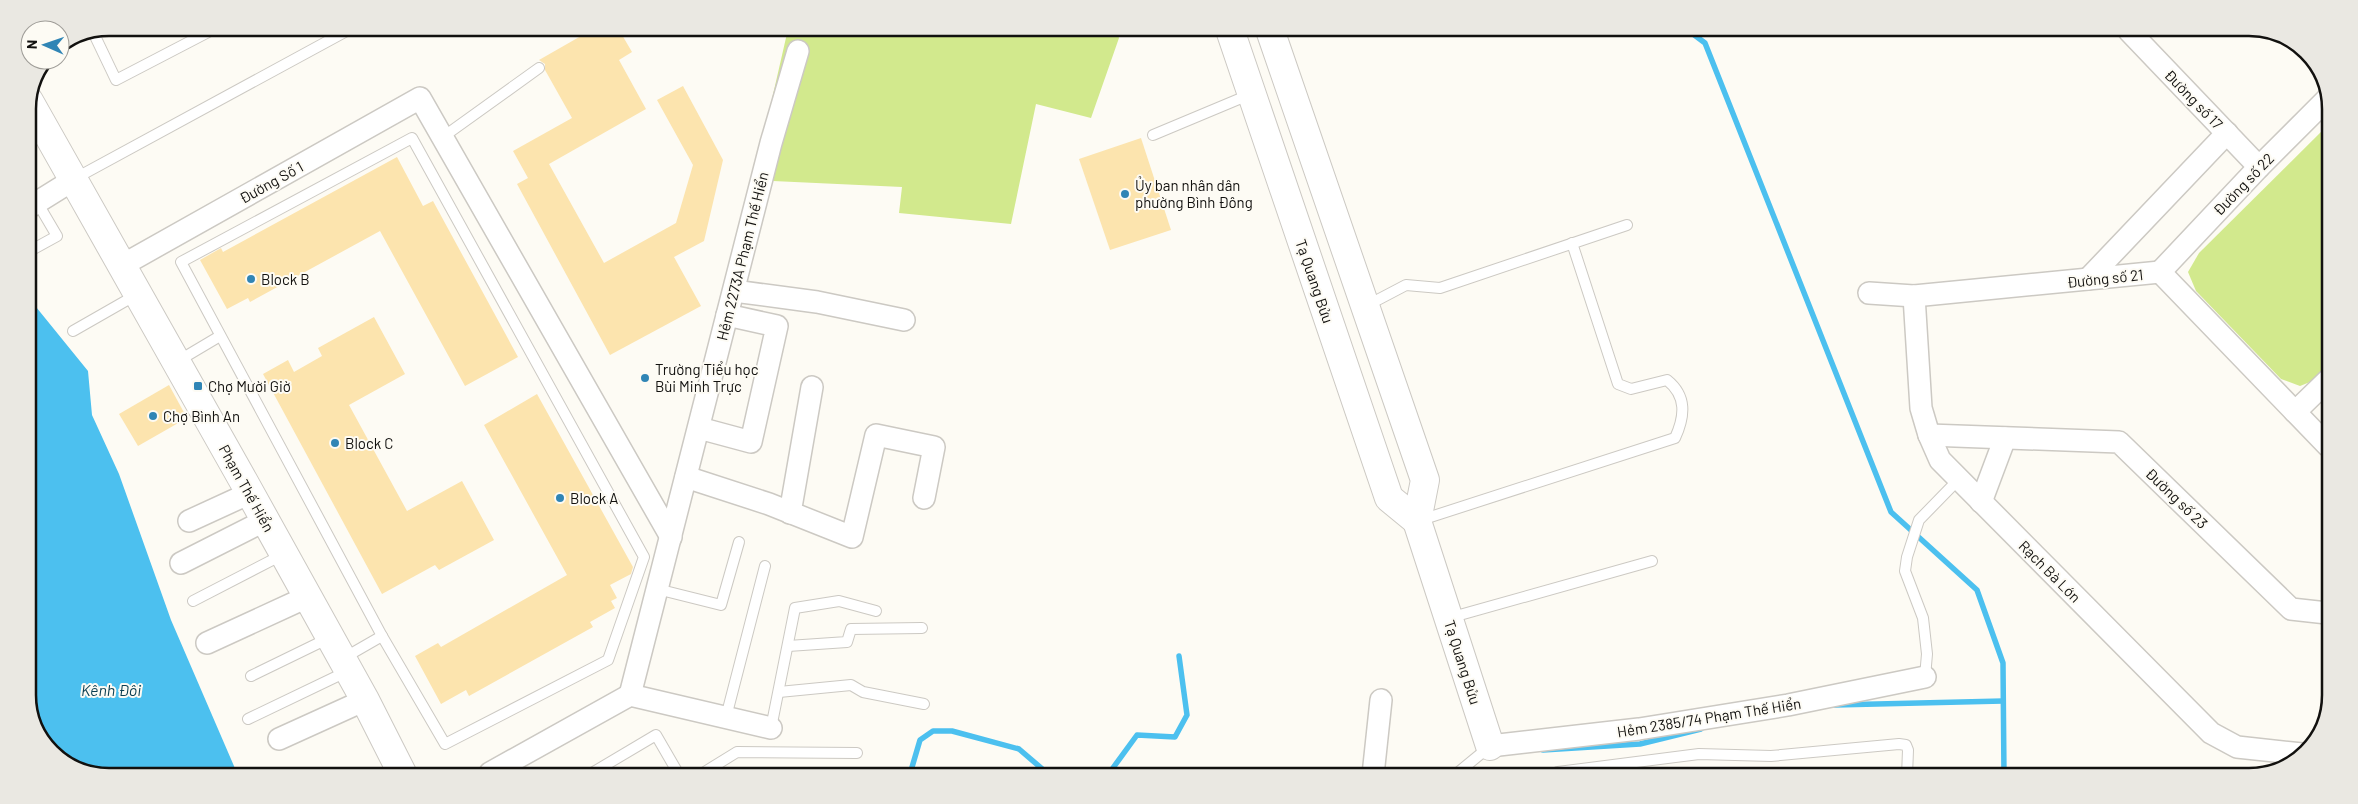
<svg xmlns="http://www.w3.org/2000/svg" width="2358" height="804" font-family="Barlow,sans-serif">
	<style>
		.green { fill: #d2e98d }
		.water { fill: #4cc0ef }
		.lines { fill: none; stroke-linecap: round; stroke-linejoin: round }
		.stream { stroke: #4cc0ef; stroke-width: 5.5 }
		.building { fill: #fce4ae }
		.lane-casing { stroke: #ccc9c3; stroke-width: 12 }
		.street-casing { stroke: #ccc9c3; stroke-width: 24 }
		.secondary-casing { stroke: #ccc9c3; stroke-width: 30 }
		.lane { stroke: #fff; stroke-width: 10 }
		.street { stroke: #fff; stroke-width: 21 }
		.secondary { stroke: #fff; stroke-width: 28 }
		.poi-dot { fill: #3085b5; stroke: #fdfbf4; stroke-width: 2 }
		.labels { text-anchor: middle; dominant-baseline: central; stroke-width: 4; stroke-linejoin: round; paint-order: stroke }
		.street-label { font-size: 15px; fill: #12110f; stroke: #fdfbf4 }
		.poi-label { font-size: 15px; fill: #12110f; stroke: #fdfbf4; text-anchor: start }
		.water-label { font-size: 16px; font-style: italic; fill: #0c3f52; stroke: #fdfbf4 }
		.rim { fill: none; stroke: #12110f; stroke-width: 2.5 }
	</style>
	<rect width="100%" height="100%" fill="#fdfbf4"/>
	<g class="green">
		<path d="M 788,29 L 1116,29 L 1119,38 L 1091,118 L 1036,104 L 1011,224 L 899,213 L 902,187 L 773,181 L 758,160 Z"/>
		<path d="M 2330,123 L 2329,370 L 2320,378 L 2300,386 L 2281,379 L 2196,291 L 2188,272 L 2199,253 Z"/>
	</g>
	<path class="water" d="M 28,292 L 32,302 L 88,371 L 92,415 L 119,474 L 171,620 L 237,773 L 83,772 L 45,745 L 28,700 Z"/>
	<g class="lines">
		<g class="stream">
			<path d="M 1689,31 L 1705,43 L 1891,512 L 1977,590 L 2003,663 L 2004,776"/>
			<path d="M 1835,705 L 2003,701"/>
			<path d="M 1543,750 L 1640,744 L 1701,729"/>
			<path d="M 910,774 L 920,740 L 933,731 L 952,731 L 1019,749 L 1047,773 L 1110,772 L 1137,735 L 1175,737 L 1187,715 L 1179,656"/>
		</g>
	</g>
	<g class="building">
		<path d="M 595,28 L 618,28 L 632,52 L 619,60 L 646,109 L 549,164 L 604,263 L 676,223 L 693,165 L 657,100 L 683,86 L 723,160 L 704,241 L 674,257 L 701,306 L 610,355 L 517,184 L 528,178 L 513,151 L 572,118 L 545,70 L 545,64 L 539,60 Z"/>
		<path d="M 1141,138 L 1171,230 L 1110,250 L 1079,159 Z"/>
		<path d="M 397,157 L 423,206 L 433,201 L 518,357 L 465,386 L 380,231 L 250,302 L 248,298 L 227,309 L 200,260 L 221,248 L 223,252 Z"/>
		<path d="M 374,317 L 405,374 L 349,405 L 407,511 L 462,481 L 494,540 L 439,570 L 435,565 L 382,594 L 263,374 L 288,360 L 294,372 L 322,356 L 318,348 Z"/>
		<path d="M 169,385 L 187,418 L 138,446 L 119,414 Z"/>
		<path d="M 537,394 L 633,567 L 631,574 L 610,585 L 617,598 L 611,601 L 615,608 L 590,622 L 593,627 L 469,696 L 466,690 L 441,704 L 415,656 L 438,643 L 441,647 L 567,575 L 484,425 Z"/>
	</g>
	<g class="lines">
		<defs>
			<g id="lane">
				<path d="M 94,34 L 116,80 L 216,28"/>
				<path d="M 1153,135 L 1251,94"/>
				<path d="M 443,137 L 539,68"/>
				<path d="M 412,138 L 644,557 L 608,660 L 445,744 L 382,636 L 181,262 Z"/>
				<path d="M 74,179 L 352,28"/>
				<path d="M 28,252 L 57,236 L 37,202"/>
				<path d="M 1366,306 L 1406,285 L 1440,288 L 1627,225"/>
				<path d="M 73,331 L 136,295"/>
				<path d="M 178,361 L 220,336"/>
				<path d="M 1421,520 L 1675,438 C 1685,416 1687,396 1667,380 L 1631,389 L 1618,384 L 1572,243"/>
				<path d="M 657,589 L 721,605 L 739,542"/>
				<path d="M 193,601 L 282,555"/>
				<path d="M 1449,618 L 1652,561"/>
				<path d="M 788,646 L 847,642 L 851,629 L 922,628"/>
				<path d="M 342,659 L 382,636"/>
				<path d="M 251,676 L 329,638"/>
				<path d="M 1925,677 L 1927,654 L 1923,618 L 1905,571 L 1907,557 L 1919,520 L 1959,479"/>
				<path d="M 779,692 L 851,685 L 863,692 L 924,704"/>
				<path d="M 726,717 L 765,566"/>
				<path d="M 248,719 L 348,671"/>
				<path d="M 771,728 L 795,608 L 839,601 L 876,611"/>
				<path d="M 592,773 L 656,735 L 678,773"/>
				<path d="M 703,773 L 737,752 L 857,753"/>
				<path d="M 1455,775 L 1489,747"/>
				<path d="M 1558,775 L 1558,772 L 1699,754 L 1771,756 L 1899,744 L 1906,745 L 1908,750 L 1907,776"/>
			</g>
			<g id="street">
				<path d="M 2129,31 L 2259,167"/>
				<path d="M 28,208 L 73,180"/>
				<path d="M 121,266 L 420,98 L 671,537"/>
				<path d="M 2160,272 L 2259,167 L 2328,98"/>
				<path d="M 2160,272 L 2328,446"/>
				<path d="M 2088,279 L 2227,133"/>
				<path d="M 734,291 L 817,302 L 904,320"/>
				<path d="M 1869,293 L 1914,296 L 2160,272"/>
				<path d="M 1914,296 L 1921,408 L 1929,435 L 1940,460 L 2211,733 L 2237,747 L 2302,754"/>
				<path d="M 2295,412 L 2328,380"/>
				<path d="M 699,428 L 751,442 L 777,326 L 727,315"/>
				<path d="M 1929,435 L 2119,442 L 2291,609 L 2327,613"/>
				<path d="M 686,477 L 769,504 L 852,537 L 876,435 L 934,447 L 924,498"/>
				<path d="M 1981,502 L 2005,438"/>
				<path d="M 790,513 L 812,387"/>
				<path d="M 189,521 L 250,493"/>
				<path d="M 181,563 L 264,521"/>
				<path d="M 207,643 L 307,597"/>
				<path d="M 630,695 L 771,143 L 798,51"/>
				<path d="M 279,739 L 365,700"/>
				<path d="M 1490,746 L 1639,729 L 1788,705 L 1925,677"/>
				<path d="M 490,773 L 630,695 L 771,728"/>
				<path d="M 1373,775 L 1381,700"/>
			</g>
			<g id="secondary">
				<path d="M 1230,30 L 1389,498 L 1417,521"/>
				<path d="M 1270,30 L 1425,480 L 1417,521 L 1490,746"/>
				<path d="M 29,101 L 244,482 L 365,700 L 402,773"/>
			</g>
		</defs>
		<use href="#lane" class="lane-casing"/>
		<use href="#street" class="street-casing"/>
		<use href="#secondary" class="secondary-casing"/>
		<use href="#lane" class="lane"/>
		<use href="#street" class="street"/>
		<use href="#secondary" class="secondary"/>
	</g>
	<g class="poi-dot">
		<circle cx="1125" cy="194" r="5"/>
		<circle cx="251" cy="279" r="5"/>
		<circle cx="645" cy="378" r="5"/>
		<rect x="193" y="381" width="10" height="10" rx="2.5"/>
		<circle cx="153" cy="416" r="5"/>
		<circle cx="335" cy="443" r="5"/>
		<circle cx="560" cy="498" r="5"/>
	</g>
	<g class="labels">
		<g class="street-label">
			<text transform="translate(2194 99) rotate(46)">Đường số 17</text>
			<text transform="translate(271 182) rotate(-29)">Đường Số 1</text>
			<text transform="translate(2243 184) rotate(-46)">Đường số 22</text>
			<text transform="translate(742 256) rotate(-76)">Hẻm 2273A Phạm Thế Hiển</text>
			<text transform="translate(2105 278) rotate(-6)">Đường số 21</text>
			<text transform="translate(1315 281) rotate(71)">Tạ Quang Bửu</text>
			<text transform="translate(247 488) rotate(61)">Phạm Thế Hiển</text>
			<text transform="translate(2177 498) rotate(44)">Đường số 23</text>
			<text transform="translate(2050 571) rotate(45)">Rạch Bà Lớn</text>
			<text transform="translate(1463 662) rotate(72)">Tạ Quang Bửu</text>
			<text transform="translate(1709 717) rotate(-9)">Hẻm 2385/74 Phạm Thế Hiển</text>
		</g>
		<g class="poi-label">
			<text x="1135" y="185">Ủy ban nhân dân<tspan x="1135" dy="17">phường Bình Đông</tspan></text>
			<text x="261" y="279">Block B</text>
			<text x="655" y="369">Trường Tiểu học<tspan x="655" dy="17">Bùi Minh Trực</tspan></text>
			<text x="208" y="386">Chợ Mười Giờ</text>
			<text x="163" y="416">Chợ Bình An</text>
			<text x="345" y="443">Block C</text>
			<text x="570" y="498">Block A</text>
		</g>
		<g class="water-label">
			<text x="111" y="689">Kênh Đôi</text>
		</g>
	</g>
	<path d="M0 0H2358V804H0ZM109 36H2249A73 73 0 0 1 2322 109V695A73 73 0 0 1 2249 768H109A73 73 0 0 1 36 695V109A73 73 0 0 1 109 36Z" fill="#eae8e2" fill-rule="evenodd"/>
	<path class="rim" d="M109 36H2249A73 73 0 0 1 2322 109V695A73 73 0 0 1 2249 768H109A73 73 0 0 1 36 695V109A73 73 0 0 1 109 36Z"/>
	<g transform="translate(45 45) rotate(272)"><circle r="24" fill="#fdfbf4" stroke="#9f9d98"/>
	<path d="M0-4L9 19L0 12L-9 19Z" fill="#3085b5"/>
	<text y="-8" font-size="14" font-weight="bold" text-anchor="middle" fill="#12110f">N</text>
	</g>
</svg>
